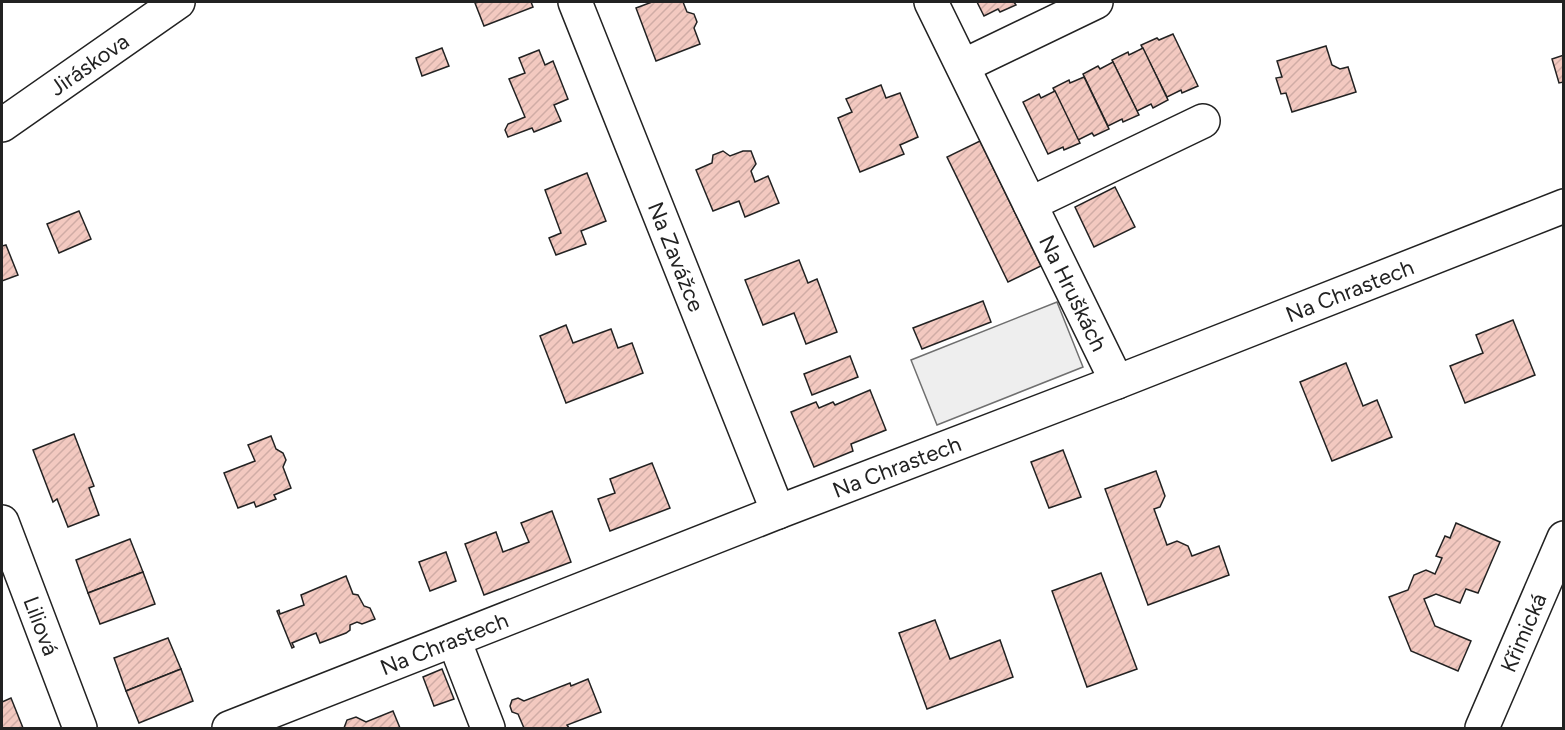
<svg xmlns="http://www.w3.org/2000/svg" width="1565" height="730" font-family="Figtree,sans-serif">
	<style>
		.pitch { fill: #eee; stroke: #6f6f6f; stroke-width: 1.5 }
		.building { fill: url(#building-hatch); stroke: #222; stroke-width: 1.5 }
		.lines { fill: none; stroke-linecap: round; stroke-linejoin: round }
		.minor-casing { stroke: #222; stroke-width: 36 }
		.minor { stroke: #fff; stroke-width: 33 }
		.labels { text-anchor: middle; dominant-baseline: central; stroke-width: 4.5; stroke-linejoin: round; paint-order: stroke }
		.street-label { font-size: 22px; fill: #222; stroke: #fff }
	</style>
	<defs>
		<pattern id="building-hatch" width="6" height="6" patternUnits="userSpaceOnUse" patternTransform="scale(1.5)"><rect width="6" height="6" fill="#f3c9c0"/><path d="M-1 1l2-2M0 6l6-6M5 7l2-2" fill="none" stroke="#d0aca5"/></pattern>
	</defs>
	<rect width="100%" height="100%" fill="#fff"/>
	<path class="pitch" d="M 1057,302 L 1083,367 L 937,425 L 911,360 Z"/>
	<g class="building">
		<path d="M 479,2 L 531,2 L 533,7 L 484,26 L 475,3 Z"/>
		<path d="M 652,2 L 683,2 L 687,12 L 694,14 L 697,22 L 694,28 L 700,44 L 656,61 L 636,8 Z"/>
		<path d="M 977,2 L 1014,2 L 1016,5 L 1000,12 L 998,9 L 984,16 Z"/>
		<path d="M 1173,34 L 1198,86 L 1182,93 L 1181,90 L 1167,97 L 1141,45 L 1157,38 L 1159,40 Z"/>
		<path d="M 1326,46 L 1332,65 L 1340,69 L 1348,67 L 1356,92 L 1292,112 L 1286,93 L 1281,94 L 1276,78 L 1282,77 L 1277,61 Z"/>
		<path d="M 442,48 L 449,66 L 422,76 L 416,58 Z"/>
		<path d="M 1143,48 L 1168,100 L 1153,108 L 1151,104 L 1137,111 L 1112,60 L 1128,52 L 1129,55 Z"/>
		<path d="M 539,50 L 545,65 L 553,61 L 568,99 L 554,105 L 561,121 L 534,132 L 532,128 L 508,137 L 505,130 L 508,124 L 525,117 L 509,79 L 525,73 L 519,58 Z"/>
		<path d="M 1564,55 L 1564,82 L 1559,83 L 1552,59 Z"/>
		<path d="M 1113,62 L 1139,115 L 1123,122 L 1122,119 L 1108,126 L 1083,74 L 1098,66 L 1100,69 Z"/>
		<path d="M 1084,77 L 1109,129 L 1094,136 L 1092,133 L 1078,140 L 1053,88 L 1069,80 L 1070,83 Z"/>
		<path d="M 881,85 L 886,98 L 900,93 L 918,137 L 900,145 L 904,154 L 860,172 L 838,118 L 852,112 L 846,99 Z"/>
		<path d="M 1055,91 L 1080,143 L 1064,150 L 1063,147 L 1048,154 L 1023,102 L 1039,94 L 1041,98 Z"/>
		<path d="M 980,141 L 1041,266 L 1008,282 L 947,157 Z"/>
		<path d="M 723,151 L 730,156 L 743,151 L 751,151 L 756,164 L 751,171 L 755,182 L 768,176 L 779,203 L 745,217 L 739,201 L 713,211 L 696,170 L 712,163 L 713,155 Z"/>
		<path d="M 587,173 L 606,221 L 581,231 L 586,244 L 556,255 L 549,238 L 561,233 L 545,190 Z"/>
		<path d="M 1115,187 L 1135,227 L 1094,247 L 1075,207 Z"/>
		<path d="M 79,211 L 91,239 L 59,253 L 47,224 Z"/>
		<path d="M 6,245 L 18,275 L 2,281 L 2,246 Z"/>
		<path d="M 799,260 L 808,283 L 817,279 L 837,332 L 806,344 L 794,313 L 763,325 L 745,280 Z"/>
		<path d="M 983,301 L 991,322 L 922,349 L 913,328 Z"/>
		<path d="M 1513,320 L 1535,375 L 1465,403 L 1450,366 L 1483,353 L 1476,335 Z"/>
		<path d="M 566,325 L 573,343 L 611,329 L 618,348 L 632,343 L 643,373 L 566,403 L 540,336 Z"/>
		<path d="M 850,356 L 858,377 L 812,395 L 804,374 Z"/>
		<path d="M 1346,363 L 1363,406 L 1377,400 L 1392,437 L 1332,461 L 1300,382 Z"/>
		<path d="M 870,390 L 886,430 L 851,444 L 853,451 L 814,467 L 791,412 L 816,402 L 819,408 L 833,402 L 835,405 Z"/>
		<path d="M 74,434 L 94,486 L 89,488 L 99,515 L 68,527 L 57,499 L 53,502 L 33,450 Z"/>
		<path d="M 271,436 L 276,449 L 283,453 L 286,460 L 283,467 L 291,488 L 274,495 L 276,499 L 256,507 L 254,502 L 238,508 L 224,473 L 255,461 L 248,445 Z"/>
		<path d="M 1063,450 L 1081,497 L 1049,508 L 1031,462 Z"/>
		<path d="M 652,463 L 670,508 L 610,531 L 598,499 L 615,493 L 610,479 Z"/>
		<path d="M 1156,471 L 1165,496 L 1160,507 L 1154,509 L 1167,545 L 1177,541 L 1188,546 L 1192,556 L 1219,546 L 1229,575 L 1148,605 L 1105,489 Z"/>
		<path d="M 552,511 L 571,562 L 484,595 L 465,544 L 496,532 L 503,552 L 529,542 L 521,523 Z"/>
		<path d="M 1456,523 L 1500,542 L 1478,593 L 1466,589 L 1460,603 L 1436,594 L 1424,599 L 1435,626 L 1471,641 L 1458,671 L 1411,651 L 1389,597 L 1408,590 L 1414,575 L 1426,570 L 1435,574 L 1442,558 L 1436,556 L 1445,536 L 1450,538 Z"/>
		<path d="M 130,539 L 143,572 L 88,593 L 76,560 Z"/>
		<path d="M 446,552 L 456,581 L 430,591 L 419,562 Z"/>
		<path d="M 143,572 L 155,604 L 100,624 L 88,593 Z"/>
		<path d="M 1101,573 L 1137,669 L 1087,687 L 1052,591 Z"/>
		<path d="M 346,576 L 353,594 L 358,595 L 364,606 L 370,608 L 375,619 L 362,624 L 357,622 L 350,625 L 350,630 L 346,633 L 320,643 L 316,633 L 292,643 L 294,647 L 292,648 L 277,611 L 279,610 L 280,614 L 304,605 L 301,595 Z"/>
		<path d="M 935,620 L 950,659 L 1000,640 L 1013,677 L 927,709 L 899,633 Z"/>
		<path d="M 168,638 L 181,669 L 126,691 L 114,658 Z"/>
		<path d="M 181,669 L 193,701 L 139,723 L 126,691 Z"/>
		<path d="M 442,669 L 454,699 L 434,706 L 423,677 Z"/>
		<path d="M 588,679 L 601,712 L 567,725 L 569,728 L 524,728 L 518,714 L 512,712 L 510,706 L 512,700 L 518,698 L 524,701 L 570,683 L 571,686 Z"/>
		<path d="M 11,698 L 23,728 L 2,728 L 2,702 Z"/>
		<path d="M 393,711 L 400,728 L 344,728 L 347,720 L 356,717 L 366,722 Z"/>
	</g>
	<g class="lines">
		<defs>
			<g id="minor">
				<path id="s1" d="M 575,2 L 778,512"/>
				<path id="s2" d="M 931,2 L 1117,382"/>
				<path d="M 963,66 L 1096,2"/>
				<path id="s3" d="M 2,125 L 178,2"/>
				<path d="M 1030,204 L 1203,121"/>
				<path id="s4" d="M 2,522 L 80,728"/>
				<path d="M 454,640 L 488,728"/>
				<path id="s5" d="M 229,728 L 778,512 L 1117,382 L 1564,206"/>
				<path id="s6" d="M 1482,728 L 1564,538"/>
			</g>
		</defs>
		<use href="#minor" class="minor-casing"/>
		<use href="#minor" class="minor"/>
	</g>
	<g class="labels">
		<g class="street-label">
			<text stroke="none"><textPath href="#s3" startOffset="106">Jiráskova</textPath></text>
			<text stroke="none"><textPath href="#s1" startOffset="274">Na Zavážce</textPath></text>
			<text stroke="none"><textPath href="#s5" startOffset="1203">Na Chrastech</textPath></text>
			<text stroke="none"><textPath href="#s2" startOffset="324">Na Hruškách</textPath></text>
			<text stroke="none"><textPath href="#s5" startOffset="717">Na Chrastech</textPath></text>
			<text stroke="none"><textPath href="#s4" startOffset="111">Liliová</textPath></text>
			<text stroke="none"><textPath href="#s6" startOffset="104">Křimická</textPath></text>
			<text stroke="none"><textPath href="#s5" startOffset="231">Na Chrastech</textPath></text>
		</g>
	</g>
	<rect width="1565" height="730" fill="none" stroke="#222222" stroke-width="6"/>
</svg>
